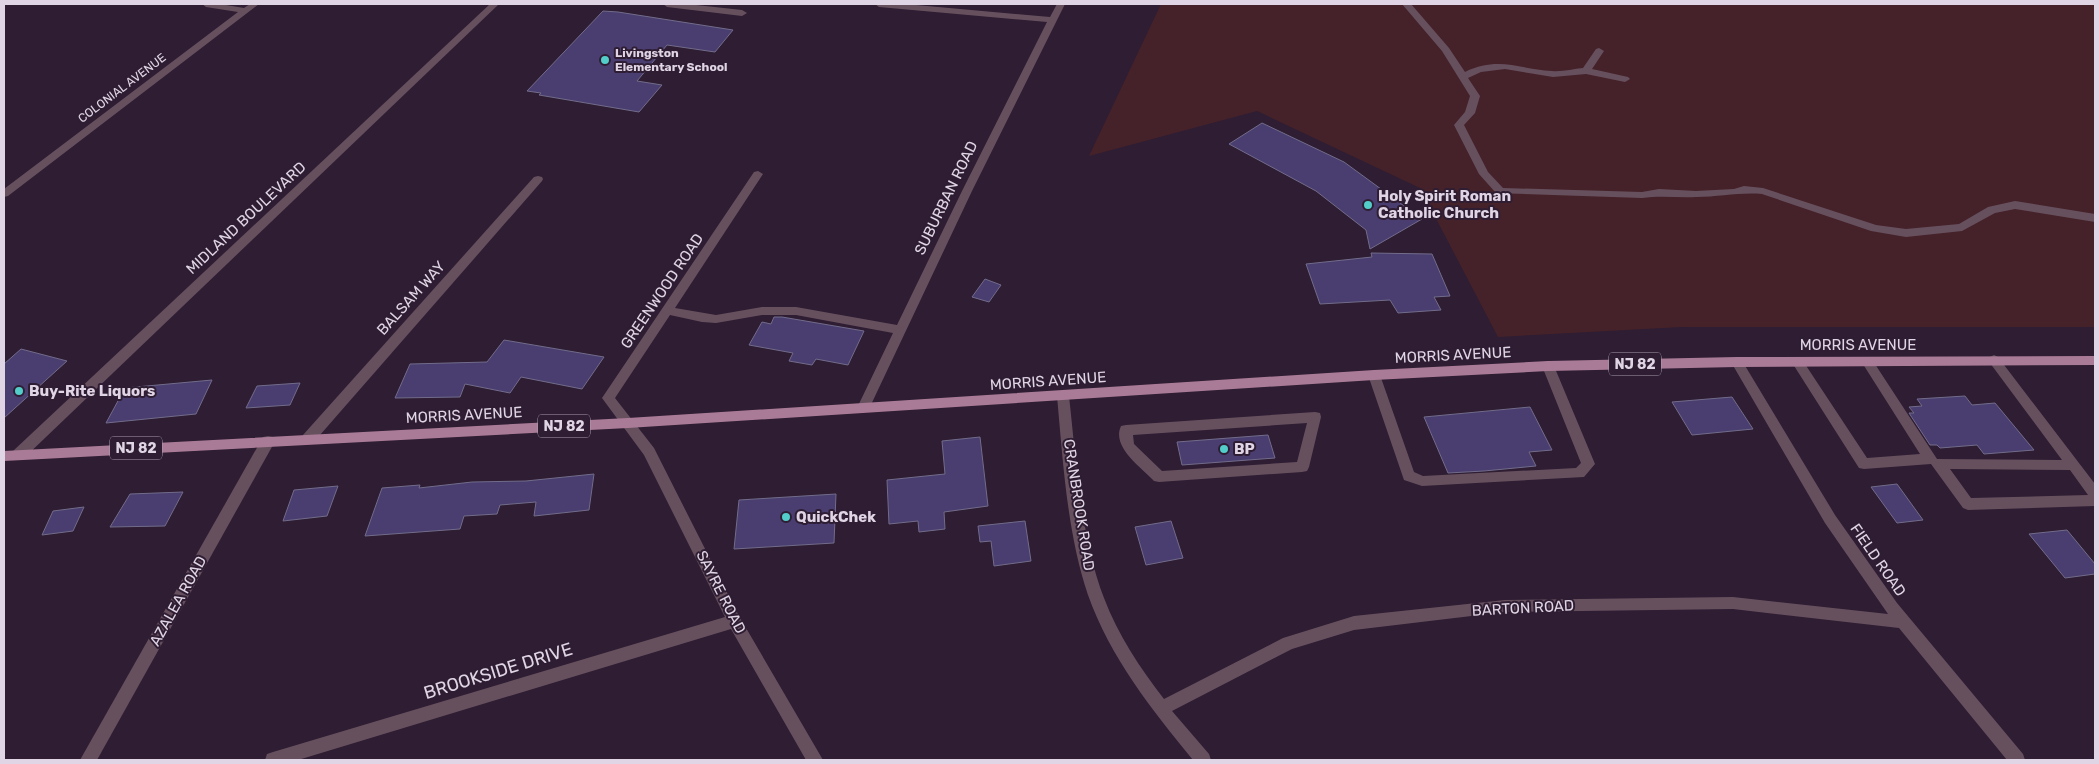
<svg xmlns="http://www.w3.org/2000/svg" width="2099" height="764" font-family="Rubik,sans-serif">
	<style>
		.green { fill: #452229 }
		.building { fill: #493e6f; stroke: #726c8a }
		.lines { fill: none; stroke-linecap: round; stroke-linejoin: round }
		.minor { fill: #67505e; fill-rule: evenodd }
		.major { fill: #aa7b97; fill-rule: evenodd }
		.poi-dot { fill: #53cdca; stroke: #2e1d33; stroke-width: 2 }
		.labels { text-anchor: middle; dominant-baseline: central; stroke-width: 4; stroke-linejoin: round; paint-order: stroke }
		.far-poi-label { font-size: 12px; font-weight: bold; fill: #e0d5e4; stroke: #2e1d33; text-anchor: start }
		.far-street-label { font-size: 12px; fill: #e0d5e4; stroke: #2e1d33 }
		.shield { fill: #2e1d33; stroke: #ab9eaf; stroke-width: 1 }
		.shield-label { font-size: 14px; font-weight: bold; fill: #e0d5e4 }
		.poi-label { font-size: 15px; font-weight: bold; fill: #e0d5e4; stroke: #2e1d33; text-anchor: start }
		.street-label { font-size: 15px; fill: #e0d5e4; stroke: #2e1d33 }
		.near-street-label { font-size: 18px; fill: #e0d5e4; stroke: #2e1d33 }
	</style>
	<rect width="100%" height="100%" fill="#2e1d33"/>
	<path class="green" d="M 1161,4 L 2095,4 L 2095,327 L 1682,327 L 1498,337 L 1420,188 L 1257,111 L 1089,156 Z"/>
	<g class="building">
		<path d="M 603,11 L 618,12 L 733,30 L 715,52 L 667,45 L 637,81 L 662,85 L 639,112 L 539,95 L 541,93 L 527,91 Z"/>
		<path d="M 1262,123 L 1344,162 L 1422,219 L 1370,249 L 1366,230 L 1316,191 L 1229,144 Z"/>
		<path d="M 1371,253 L 1432,254 L 1450,296 L 1434,297 L 1441,310 L 1398,313 L 1390,300 L 1320,304 L 1306,264 L 1372,257 Z"/>
		<path d="M 985,279 L 1001,285 L 989,302 L 972,297 Z"/>
		<path d="M 774,317 L 782,317 L 864,331 L 848,365 L 816,359 L 812,365 L 789,361 L 793,353 L 749,345 L 762,322 L 771,324 Z"/>
		<path d="M 504,340 L 604,357 L 582,389 L 521,377 L 510,393 L 465,384 L 460,397 L 395,398 L 410,364 L 487,362 Z"/>
		<path d="M 21,349 L 67,361 L 4,418 L 4,364 Z"/>
		<path d="M 212,380 L 196,414 L 106,423 L 125,388 Z"/>
		<path d="M 300,383 L 290,405 L 246,408 L 257,386 Z"/>
		<path d="M 1965,396 L 1972,405 L 1995,403 L 2034,450 L 1984,454 L 1977,445 L 1940,448 L 1937,445 L 1930,445 L 1909,413 L 1914,413 L 1909,407 L 1922,406 L 1917,399 Z"/>
		<path d="M 1732,397 L 1753,429 L 1692,435 L 1672,402 Z"/>
		<path d="M 1530,407 L 1552,450 L 1529,452 L 1536,466 L 1484,471 L 1448,473 L 1424,417 Z"/>
		<path d="M 1268,435 L 1275,458 L 1182,465 L 1177,442 Z"/>
		<path d="M 980,437 L 988,506 L 944,512 L 945,529 L 919,532 L 918,521 L 889,524 L 887,480 L 945,474 L 942,441 Z"/>
		<path d="M 594,474 L 589,510 L 534,516 L 536,502 L 500,505 L 497,514 L 464,516 L 460,529 L 365,536 L 382,488 L 420,485 L 419,488 L 472,482 L 526,481 Z"/>
		<path d="M 1897,484 L 1923,520 L 1897,523 L 1871,487 Z"/>
		<path d="M 338,486 L 327,516 L 283,521 L 294,490 Z"/>
		<path d="M 183,492 L 165,526 L 110,527 L 130,494 Z"/>
		<path d="M 836,494 L 834,543 L 734,549 L 739,500 Z"/>
		<path d="M 84,507 L 73,531 L 42,535 L 53,511 Z"/>
		<path d="M 1025,521 L 1031,561 L 994,566 L 991,541 L 980,542 L 978,526 Z"/>
		<path d="M 1171,521 L 1183,558 L 1146,565 L 1135,527 Z"/>
		<path d="M 2067,530 L 2095,564 L 2095,574 L 2065,578 L 2029,534 Z"/>
	</g>
	<g class="lines">
		<g class="minor">
			<path d="M 202,4 L 220,4 L 244,8 L 250,4 L 259,4 L 8,196 L 4,197 L 4,189 L 238,12 L 206,7 Z"/>
			<path d="M 490,4 L 499,4 L 23,459 L 18,460 L 13,459 L 11,455 L 13,451 Z"/>
			<path d="M 663,4 L 687,4 L 742,10 L 747,13 L 742,16 L 667,7 Z"/>
			<path d="M 875,4 L 905,4 L 1050,17 L 1057,4 L 1065,4 L 972,191 L 868,411 L 858,411 L 857,408 L 893,333 L 796,315 L 762,315 L 716,323 L 702,322 L 670,315 L 615,398 L 654,448 L 739,616 L 823,760 L 806,760 L 731,629 L 298,760 L 265,760 L 267,754 L 273,752 L 725,617 L 644,455 L 602,398 L 754,172 L 758,171 L 763,174 L 675,308 L 716,315 L 762,307 L 796,307 L 897,325 L 962,191 L 1047,22 L 879,7 Z"/>
			<path d="M 1402,4 L 1411,4 L 1449,48 L 1465,72 C 1498,56 1519,69 1552,71 C 1562,72 1573,69 1583,68 L 1596,49 L 1599,48 L 1604,51 L 1592,69 L 1628,77 L 1630,79 L 1625,82 L 1586,74 L 1553,77 L 1505,69 L 1481,72 L 1468,78 L 1480,96 L 1475,113 L 1464,125 L 1488,172 L 1503,188 L 1642,192 L 1659,189 L 1696,191 L 1734,189 L 1744,186 L 1763,188 L 1876,225 L 1906,229 L 1959,224 L 1988,207 L 2015,201 L 2095,214 L 2095,222 L 2015,209 L 1995,213 L 1962,231 L 1906,237 L 1871,231 L 1762,194 C 1740,192 1719,197 1696,197 C 1678,198 1661,195 1642,198 L 1496,193 L 1479,174 L 1454,125 L 1465,112 L 1470,96 L 1442,51 Z"/>
			<path d="M 538,176 L 542,177 L 543,179 L 542,181 L 313,443 L 308,444 L 303,443 L 301,439 L 303,435 L 534,177 Z"/>
			<path d="M 1994,355 L 1998,357 L 2095,484 L 2095,506 L 1968,510 L 1963,508 L 1931,464 L 1864,469 L 1859,468 L 1791,361 L 1793,358 L 1801,358 L 1867,458 L 1920,454 L 1861,361 L 1863,358 L 1871,358 L 1937,459 L 2062,460 L 1990,363 L 1988,360 L 1990,357 ZM 1950,469 L 2070,470 L 2088,495 L 1971,498 Z"/>
			<path d="M 1737,357 L 1741,359 L 1835,515 L 1897,603 L 2023,754 L 2025,760 L 2007,760 L 1899,628 L 1733,609 L 1505,612 L 1354,630 L 1292,649 L 1172,711 L 1209,754 L 1211,760 L 1193,760 C 1152,710 1110,657 1088,595 C 1067,533 1063,461 1057,396 L 1059,393 L 1067,393 L 1069,396 C 1076,459 1081,539 1104,598 C 1118,635 1140,668 1164,699 L 1283,638 L 1354,616 L 1505,600 L 1733,597 L 1888,614 L 1825,523 L 1731,362 L 1733,359 Z"/>
			<path d="M 1548,361 L 1552,363 L 1554,366 L 1595,464 L 1584,477 L 1422,486 L 1404,480 L 1368,375 L 1370,372 L 1378,372 L 1380,375 L 1414,472 L 1423,476 L 1576,468 L 1581,463 L 1542,366 L 1544,363 Z"/>
			<path d="M 1315,412 L 1320,413 L 1321,417 L 1309,467 L 1307,471 L 1302,472 L 1159,482 L 1154,481 C 1142,468 1111,447 1121,426 L 1126,425 ZM 1307,423 L 1297,462 L 1162,471 L 1134,444 L 1133,435 Z"/>
			<path d="M 268,436 L 273,437 L 275,441 L 273,445 L 97,760 L 80,760 L 263,437 Z"/>
		</g>
		<path class="major" d="M 1737,357 L 2095,356 L 2095,365 L 1737,367 L 1548,371 L 1374,380 L 628,428 L 4,461 L 4,451 L 628,418 L 1374,370 L 1548,361 Z"/>
	</g>
	<g class="poi-dot">
		<circle cx="605" cy="60" r="5"/>
		<circle cx="1368" cy="205" r="5"/>
		<circle cx="19" cy="391" r="5"/>
		<circle cx="1224" cy="449" r="5"/>
		<circle cx="786" cy="517" r="5"/>
	</g>
	<g class="labels">
		<g class="far-poi-label">
			<text x="615" y="53">Livingston<tspan x="615" dy="14">Elementary School</tspan></text>
		</g>
		<g class="far-street-label">
			<text transform="translate(122 88) rotate(-37)">COLONIAL AVENUE</text>
		</g>
		<g class="shield">
			<rect x="1609" y="352.5" width="52" height="23" rx="4"/>
			<rect x="538" y="414.5" width="52" height="23" rx="4"/>
			<rect x="110" y="436.5" width="52" height="23" rx="4"/>
		</g>
		<g class="shield-label">
			<text x="1635" y="364">NJ 82</text>
			<text x="564" y="426">NJ 82</text>
			<text x="136" y="448">NJ 82</text>
		</g>
		<g class="poi-label">
			<text x="1378" y="196">Holy Spirit Roman<tspan x="1378" dy="17">Catholic Church</tspan></text>
			<text x="29" y="391">Buy-Rite Liquors</text>
			<text x="1234" y="449">BP</text>
			<text x="796" y="517">QuickChek</text>
		</g>
		<g class="street-label">
			<text transform="translate(946 198) rotate(-64)">SUBURBAN ROAD</text>
			<text transform="translate(246 218) rotate(-43)">MIDLAND BOULEVARD</text>
			<text transform="translate(662 291) rotate(-56)">GREENWOOD ROAD</text>
			<text transform="translate(411 298) rotate(-48)">BALSAM WAY</text>
			<text x="1858" y="345">MORRIS AVENUE</text>
			<text transform="translate(1453 355) rotate(-3)">MORRIS AVENUE</text>
			<text transform="translate(1048 381) rotate(-4)">MORRIS AVENUE</text>
			<text transform="translate(464 415) rotate(-3)">MORRIS AVENUE</text>
			<text transform="translate(1079 505) rotate(81)">CRANBROOK ROAD</text>
			<text transform="translate(1878 560) rotate(55)">FIELD ROAD</text>
			<text transform="translate(721 592) rotate(63)">SAYRE ROAD</text>
			<text transform="translate(178 601) rotate(-61)">AZALEA ROAD</text>
			<text transform="translate(1523 608) rotate(-3)">BARTON ROAD</text>
		</g>
		<g class="near-street-label">
			<text transform="translate(498 671) rotate(-17)">BROOKSIDE DRIVE</text>
		</g>
	</g>
	<rect width="2099" height="764" fill="none" stroke="#e0d5e4" stroke-width="10"/>
</svg>
